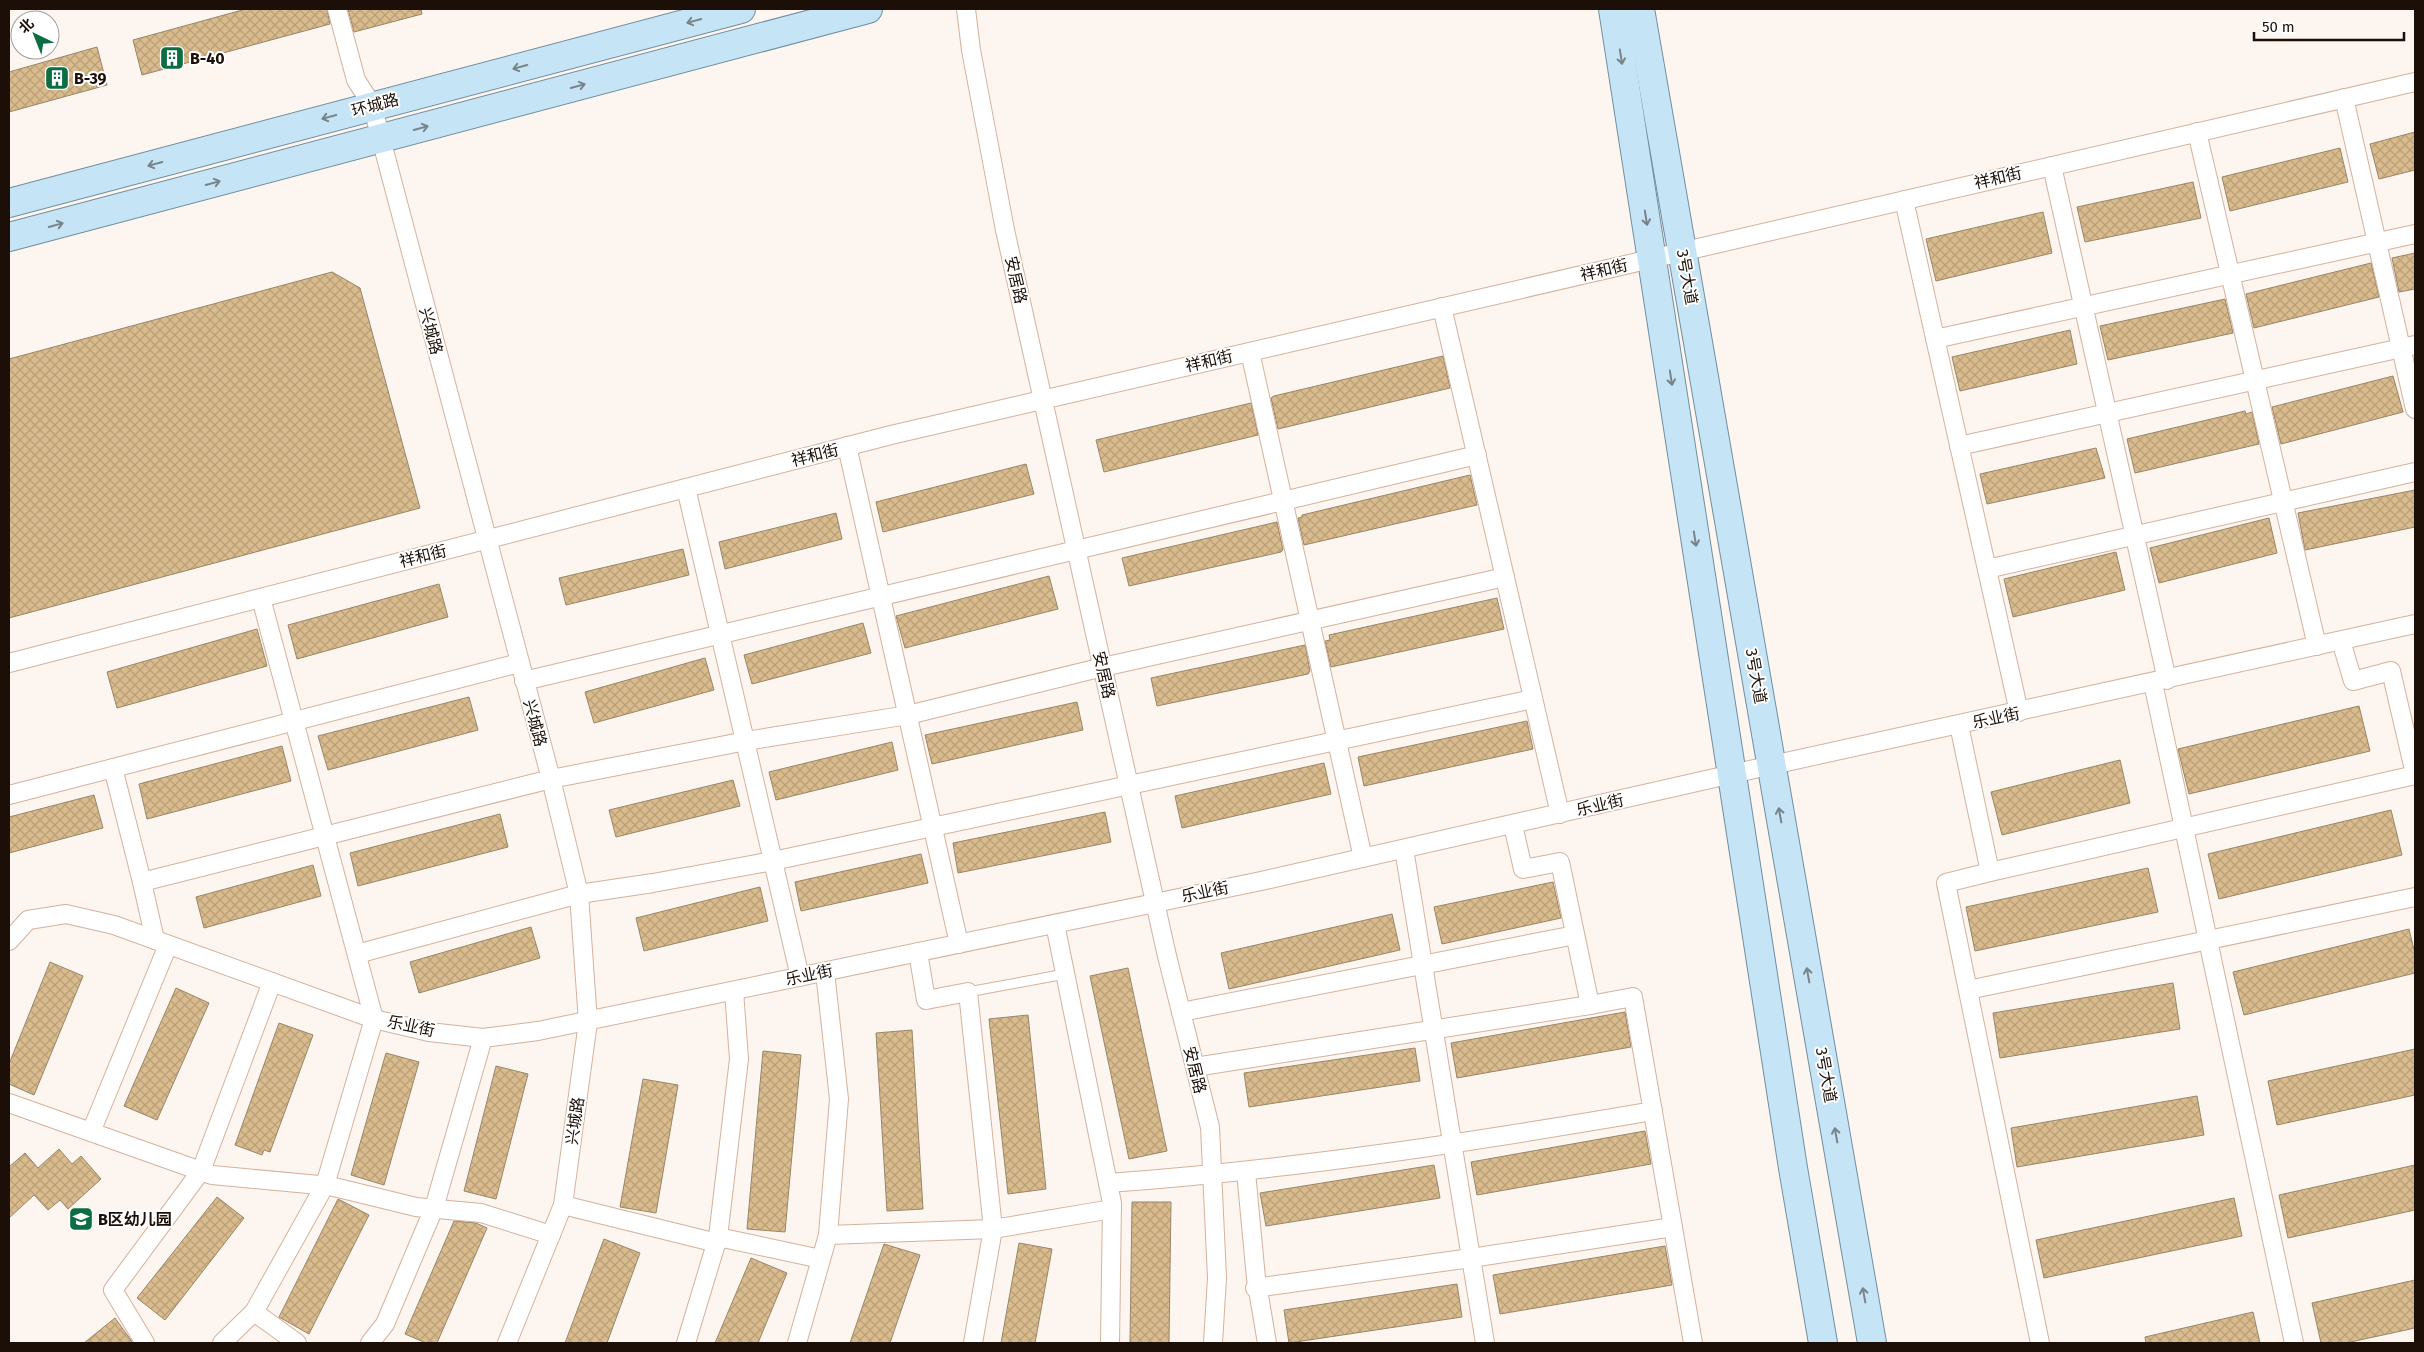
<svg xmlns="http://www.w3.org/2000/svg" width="2424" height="1352" font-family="'Fira Sans','Noto Sans SC',sans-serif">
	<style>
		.building { fill: url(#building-cross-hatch); stroke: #998667 }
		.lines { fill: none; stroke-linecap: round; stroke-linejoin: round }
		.lane-casing { stroke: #d4b29c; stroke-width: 11 }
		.street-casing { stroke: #d4b29c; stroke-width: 20 }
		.primary-casing { stroke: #718e9e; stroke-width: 30 }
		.lane { stroke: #fff; stroke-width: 9 }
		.street { stroke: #fff; stroke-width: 18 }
		.primary { stroke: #c5e4f5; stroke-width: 28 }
		.oneway { stroke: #78848a }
		.labels { text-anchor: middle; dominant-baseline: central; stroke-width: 4; stroke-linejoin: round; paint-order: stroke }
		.poi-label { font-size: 16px; font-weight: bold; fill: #1b0f07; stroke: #fff; text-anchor: start }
		.street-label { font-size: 16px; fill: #1b0f07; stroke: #fff }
	</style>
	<defs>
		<pattern id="building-cross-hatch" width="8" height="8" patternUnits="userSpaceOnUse" patternTransform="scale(1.25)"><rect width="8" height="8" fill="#d9bb8e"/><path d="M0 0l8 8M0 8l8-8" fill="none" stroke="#baa079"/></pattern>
	</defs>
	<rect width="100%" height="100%" fill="#fcf5f0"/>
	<g class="building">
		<path d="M 246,9 L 327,9 L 330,24 L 142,75 L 133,40 Z"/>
		<path d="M 348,9 L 421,9 L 422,14 L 354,32 Z"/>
		<path d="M 97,47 L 107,85 L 9,112 L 9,72 Z"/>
		<path d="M 2415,132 L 2415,170 L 2379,179 L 2370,144 Z"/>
		<path d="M 2340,148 L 2348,182 L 2230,211 L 2222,177 Z"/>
		<path d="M 2193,182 L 2201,218 L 2085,242 L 2077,207 Z"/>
		<path d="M 2043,212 L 2052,253 L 1936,281 L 1926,239 Z"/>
		<path d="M 2415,253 L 2415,289 L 2399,292 L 2392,258 Z"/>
		<path d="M 2371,263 L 2379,297 L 2254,328 L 2246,294 Z"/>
		<path d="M 332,272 L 360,288 L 420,508 L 9,618 L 9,359 Z"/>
		<path d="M 2225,299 L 2233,333 L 2108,360 L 2100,326 Z"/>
		<path d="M 2070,330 L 2077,364 L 1960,391 L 1952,357 Z"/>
		<path d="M 1443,356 L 1450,388 L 1278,429 L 1271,398 L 1274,396 Z"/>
		<path d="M 2393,376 L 2403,412 L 2281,444 L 2272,407 Z"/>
		<path d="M 1251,403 L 1258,435 L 1104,472 L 1096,440 Z"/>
		<path d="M 2245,411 L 2246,414 L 2252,412 L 2259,444 L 2135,473 L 2127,439 Z"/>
		<path d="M 2096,448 L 2105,478 L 1987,504 L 1980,474 Z"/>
		<path d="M 1026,464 L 1034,494 L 883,532 L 876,502 Z"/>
		<path d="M 1470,475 L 1477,505 L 1304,545 L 1298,518 L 1302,517 L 1302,515 Z"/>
		<path d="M 2415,490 L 2415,527 L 2305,550 L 2298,513 Z"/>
		<path d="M 836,513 L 842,539 L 725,569 L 719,542 Z"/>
		<path d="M 2269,518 L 2277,553 L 2159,583 L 2150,548 Z"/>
		<path d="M 1277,522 L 1283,550 L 1281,552 L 1129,586 L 1122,558 Z"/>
		<path d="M 683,549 L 689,575 L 566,605 L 559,578 Z"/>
		<path d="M 2116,552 L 2125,590 L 2013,617 L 2004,579 Z"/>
		<path d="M 1049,576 L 1058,609 L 905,648 L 896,616 Z"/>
		<path d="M 439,584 L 448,617 L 297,659 L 288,625 Z"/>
		<path d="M 1497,598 L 1504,629 L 1331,667 L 1325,641 L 1330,640 L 1329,635 Z"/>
		<path d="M 863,623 L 871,653 L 752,684 L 744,655 Z"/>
		<path d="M 257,629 L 267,666 L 117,708 L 107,672 Z"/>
		<path d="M 1305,645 L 1310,671 L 1308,674 L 1157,706 L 1151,678 Z"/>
		<path d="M 705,658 L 714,690 L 594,723 L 585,692 Z"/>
		<path d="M 469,697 L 478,730 L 328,770 L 318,736 Z"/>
		<path d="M 1077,702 L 1083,730 L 932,764 L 925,735 Z"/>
		<path d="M 2359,706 L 2370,751 L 2189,794 L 2178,749 Z"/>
		<path d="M 1527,721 L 1533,749 L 1364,786 L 1358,757 Z"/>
		<path d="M 892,742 L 898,770 L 776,800 L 769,772 Z"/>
		<path d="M 282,746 L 291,781 L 147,819 L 139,784 Z"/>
		<path d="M 2120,760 L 2130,803 L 2002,835 L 1991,792 Z"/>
		<path d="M 1324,763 L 1331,794 L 1182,828 L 1175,796 Z"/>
		<path d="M 733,780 L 740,806 L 616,837 L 609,810 Z"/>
		<path d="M 94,795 L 103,828 L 9,853 L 9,817 Z"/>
		<path d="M 2391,810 L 2402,855 L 2219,899 L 2208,854 Z"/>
		<path d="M 1105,812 L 1111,842 L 958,873 L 953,843 Z"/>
		<path d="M 500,814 L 508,847 L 358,886 L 350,853 Z"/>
		<path d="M 921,854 L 928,883 L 801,911 L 795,882 Z"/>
		<path d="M 313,865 L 321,896 L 204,928 L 196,897 Z"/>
		<path d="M 2148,868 L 2158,912 L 1975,951 L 1966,907 Z"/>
		<path d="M 1553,882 L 1561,918 L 1442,944 L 1434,907 Z"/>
		<path d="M 760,887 L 768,921 L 644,951 L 636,918 Z"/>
		<path d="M 1392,914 L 1400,950 L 1229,989 L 1221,953 Z"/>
		<path d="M 531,927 L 540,958 L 419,993 L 410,962 Z"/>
		<path d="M 2409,929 L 2415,954 L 2415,973 L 2244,1015 L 2233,972 Z"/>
		<path d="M 50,962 L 83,976 L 34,1095 L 9,1084 L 9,1064 Z"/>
		<path d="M 1128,968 L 1167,1151 L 1129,1159 L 1090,976 Z"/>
		<path d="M 2173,983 L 2180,1029 L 2000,1058 L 1993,1013 Z"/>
		<path d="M 176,988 L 209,1003 L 157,1120 L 124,1106 Z"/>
		<path d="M 1625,1012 L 1631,1047 L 1457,1078 L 1451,1043 Z"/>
		<path d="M 1028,1015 L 1046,1189 L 1008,1194 L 989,1019 Z"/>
		<path d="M 279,1023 L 313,1035 L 270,1152 L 264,1150 L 262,1155 L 235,1145 Z"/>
		<path d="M 912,1030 L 923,1209 L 887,1211 L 876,1033 Z"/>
		<path d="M 1415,1048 L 1420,1081 L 1249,1107 L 1244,1073 Z"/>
		<path d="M 2415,1049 L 2415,1095 L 2277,1125 L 2268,1081 Z"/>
		<path d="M 763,1051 L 801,1055 L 785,1232 L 747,1229 Z"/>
		<path d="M 386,1053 L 419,1062 L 384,1185 L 351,1175 Z"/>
		<path d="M 496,1066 L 528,1074 L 496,1199 L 464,1191 Z"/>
		<path d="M 643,1079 L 678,1085 L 656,1213 L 620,1207 Z"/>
		<path d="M 2197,1096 L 2204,1135 L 2017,1167 L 2011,1128 Z"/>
		<path d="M 1645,1131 L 1651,1164 L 1477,1195 L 1471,1162 Z"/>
		<path d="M 59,1149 L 72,1164 L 81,1156 L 101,1179 L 68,1209 L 60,1200 L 48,1210 L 34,1195 L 9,1218 L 9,1167 L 25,1153 L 38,1168 Z"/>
		<path d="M 1434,1165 L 1440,1198 L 1266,1226 L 1260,1193 Z"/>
		<path d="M 2415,1165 L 2415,1210 L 2288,1238 L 2279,1195 Z"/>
		<path d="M 217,1197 L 244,1218 L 165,1320 L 137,1298 Z"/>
		<path d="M 2234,1198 L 2242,1236 L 2044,1278 L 2036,1240 Z"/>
		<path d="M 338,1199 L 369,1215 L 309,1334 L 279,1317 Z"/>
		<path d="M 1132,1202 L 1171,1202 L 1169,1343 L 1130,1343 Z"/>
		<path d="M 454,1221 L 476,1223 L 487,1228 L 437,1343 L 426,1343 L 405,1334 Z"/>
		<path d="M 604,1239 L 640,1253 L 607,1343 L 565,1343 Z"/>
		<path d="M 1019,1243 L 1052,1249 L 1035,1343 L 1001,1343 Z"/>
		<path d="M 884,1244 L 920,1255 L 890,1343 L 850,1343 Z"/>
		<path d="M 1665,1246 L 1672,1285 L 1500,1314 L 1493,1275 Z"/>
		<path d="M 751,1258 L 787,1273 L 758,1343 L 715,1343 Z"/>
		<path d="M 2415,1280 L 2415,1328 L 2346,1343 L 2321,1343 L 2312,1303 Z"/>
		<path d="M 1457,1284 L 1462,1317 L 1289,1343 L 1284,1310 Z"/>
		<path d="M 2253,1312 L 2260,1343 L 2146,1343 L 2145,1337 Z"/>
		<path d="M 115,1318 L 133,1343 L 84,1343 Z"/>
	</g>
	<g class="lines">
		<defs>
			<path id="lane" d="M 968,992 L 1065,974"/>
			<g id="street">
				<path d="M 337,9 L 356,80 L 372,105 L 551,779 L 579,894 L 588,1022 L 563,1205 L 507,1343"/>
				<path d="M 966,9 L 971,50 L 1005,230 L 1167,956 L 1210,1127 L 1217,1278 L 1213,1343"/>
				<path d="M 2344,98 L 2415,409"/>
				<path d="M 2197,132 L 2317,646"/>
				<path d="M 2052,166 L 2167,680"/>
				<path d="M 1904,200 L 2019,712"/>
				<path d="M 1442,307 L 1560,814"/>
				<path d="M 1935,339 L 2415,234"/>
				<path d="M 1250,352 L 1363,858"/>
				<path d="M 847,446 L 959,944"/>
				<path d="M 1959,446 L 2415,345"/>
				<path d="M 686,488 L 800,977"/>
				<path d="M 1987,569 L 2415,472"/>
				<path d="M 2341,641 L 2353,681 L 2391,671 L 2415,774"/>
				<path d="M 9,663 L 891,435 L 2415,82"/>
				<path d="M 524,681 L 1477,455"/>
				<path d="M 2153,683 L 2294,1343"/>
				<path d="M 1959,725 L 1990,872 L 1946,883 L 2040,1343"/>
				<path d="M 113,768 L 142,882 L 551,779 L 746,741 L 908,715 L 1103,667 L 1505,577"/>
				<path d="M 9,795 L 519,663"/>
				<path d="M 1513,825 L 1523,869 L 1560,862 L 1590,1005 L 1633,997 L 1693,1343"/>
				<path d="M 1404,849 L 1485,1343"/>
				<path d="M 1990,872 L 2415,775"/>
				<path d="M 142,882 L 155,940"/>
				<path d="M 1055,924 L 1112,1203 L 1110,1343"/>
				<path d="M 9,941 L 28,920 L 66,914 L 114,925 L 374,1019 L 429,1032 L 483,1038 L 538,1031 L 1261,881 L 1772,765 L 2415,624"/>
				<path d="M 918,952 L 926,1000 L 968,992 L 993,1229 L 973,1343"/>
				<path d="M 357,954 L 579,894 L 653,883 L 773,861 L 1533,699"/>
				<path d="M 1968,990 L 2415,897"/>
				<path d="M 1181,1012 L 1575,935"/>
				<path d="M 1195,1067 L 1590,1005"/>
				<path d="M 9,1103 L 212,1175 L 330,1186 L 416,1207 L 481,1213 L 551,1235"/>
				<path d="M 91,1132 L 168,945"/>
				<path d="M 1246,1172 L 1256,1278 L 1267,1343"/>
				<path d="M 1108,1183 C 1291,1170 1472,1142 1653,1111"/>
				<path d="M 563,1205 L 717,1243"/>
				<path d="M 828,1235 L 993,1229 L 1112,1209"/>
				<path d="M 718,1237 L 821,1259"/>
				<path d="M 1255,1288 L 1471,1258 L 1673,1227"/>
				<path d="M 254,1312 L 297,1343"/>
				<path d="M 145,1343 L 113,1290 L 201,1171 L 272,982"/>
				<path d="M 222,1343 L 254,1312 L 325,1185 L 374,1019 L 261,598"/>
				<path d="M 370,1343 L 385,1324 L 434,1208 L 483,1038"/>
				<path d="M 686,1343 L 718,1237 L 739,1059 L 734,991"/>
				<path d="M 797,1343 L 828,1235 L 839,1099 L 825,972"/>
			</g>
			<g id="primary">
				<path d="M 1613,9 L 1793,1168 L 1823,1343"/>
				<path d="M 1640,9 L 1872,1343"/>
				<path d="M 9,203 L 741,9"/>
				<path d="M 9,237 L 868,9"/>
			</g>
		</defs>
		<use href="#lane" class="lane-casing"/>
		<use href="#street" class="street-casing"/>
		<use href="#primary" class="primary-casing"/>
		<use href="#lane" class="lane"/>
		<use href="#street" class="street"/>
		<use href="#primary" class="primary"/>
	</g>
	<defs><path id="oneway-shaft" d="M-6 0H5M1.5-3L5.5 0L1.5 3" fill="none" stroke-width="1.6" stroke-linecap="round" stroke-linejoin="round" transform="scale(1.25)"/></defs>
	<g class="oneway">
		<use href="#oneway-shaft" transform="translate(694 21) rotate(165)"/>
		<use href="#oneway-shaft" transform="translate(1621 57) rotate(81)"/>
		<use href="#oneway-shaft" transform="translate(520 67) rotate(165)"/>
		<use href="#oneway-shaft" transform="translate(578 86) rotate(-15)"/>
		<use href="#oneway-shaft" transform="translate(329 117) rotate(165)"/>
		<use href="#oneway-shaft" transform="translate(421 128) rotate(-15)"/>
		<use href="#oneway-shaft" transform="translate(155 164) rotate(165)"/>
		<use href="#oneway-shaft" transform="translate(213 183) rotate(-15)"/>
		<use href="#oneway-shaft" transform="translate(1646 218) rotate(81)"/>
		<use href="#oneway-shaft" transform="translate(56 225) rotate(-15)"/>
		<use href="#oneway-shaft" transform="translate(1671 378) rotate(81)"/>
		<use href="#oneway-shaft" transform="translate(1695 539) rotate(81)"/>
		<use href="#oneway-shaft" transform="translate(1780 815) rotate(-100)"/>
		<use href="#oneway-shaft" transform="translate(1808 975) rotate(-100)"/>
		<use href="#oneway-shaft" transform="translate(1836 1135) rotate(-100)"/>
		<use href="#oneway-shaft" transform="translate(1864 1295) rotate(-100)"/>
	</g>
	<defs>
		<symbol id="building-square" viewBox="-11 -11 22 22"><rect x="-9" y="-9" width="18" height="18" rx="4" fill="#0b6d42" stroke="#fff"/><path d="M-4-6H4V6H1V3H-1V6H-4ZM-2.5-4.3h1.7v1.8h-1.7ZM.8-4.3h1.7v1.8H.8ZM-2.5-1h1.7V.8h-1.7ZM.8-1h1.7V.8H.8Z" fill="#fff"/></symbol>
		<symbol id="school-square" viewBox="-11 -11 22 22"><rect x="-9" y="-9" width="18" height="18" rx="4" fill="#0b6d42" stroke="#fff"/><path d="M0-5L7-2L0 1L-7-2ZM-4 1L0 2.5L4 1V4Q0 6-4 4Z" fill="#fff"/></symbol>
	</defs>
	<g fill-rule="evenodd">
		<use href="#building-square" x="158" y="44" width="28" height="28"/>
		<use href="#building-square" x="43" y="64" width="28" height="28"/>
		<use href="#school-square" x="67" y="1205" width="28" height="28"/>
	</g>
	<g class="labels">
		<g class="poi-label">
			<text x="190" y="58">B-40</text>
			<text x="74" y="78">B-39</text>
			<text x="98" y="1219">B区幼儿园</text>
		</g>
		<g class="street-label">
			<text transform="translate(375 105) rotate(-15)">环城路</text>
			<text transform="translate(1998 178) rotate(-13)">祥和街</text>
			<text transform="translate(1604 270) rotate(-13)">祥和街</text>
			<text transform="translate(1687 277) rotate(80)">3号大道</text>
			<text transform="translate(1016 280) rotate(77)">安居路</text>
			<text transform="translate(431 331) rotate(75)">兴城路</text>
			<text transform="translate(1209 361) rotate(-13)">祥和街</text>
			<text transform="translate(815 455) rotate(-14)">祥和街</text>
			<text transform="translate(423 556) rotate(-14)">祥和街</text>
			<text transform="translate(1104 675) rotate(77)">安居路</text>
			<text transform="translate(1756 676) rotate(80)">3号大道</text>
			<text transform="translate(1996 718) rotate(-12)">乐业街</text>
			<text transform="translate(535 723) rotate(75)">兴城路</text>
			<text transform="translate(1600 805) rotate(-13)">乐业街</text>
			<text transform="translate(1205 892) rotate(-12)">乐业街</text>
			<text transform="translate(809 975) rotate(-12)">乐业街</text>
			<text transform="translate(411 1026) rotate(12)">乐业街</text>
			<text transform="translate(1195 1070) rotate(76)">安居路</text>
			<text transform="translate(1826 1075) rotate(80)">3号大道</text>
			<text transform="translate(575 1121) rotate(-82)">兴城路</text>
		</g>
	</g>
	<rect width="2424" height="1352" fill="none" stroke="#1b0f07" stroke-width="20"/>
	<g transform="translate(35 35) rotate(317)"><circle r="24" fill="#ffffff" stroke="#a49f9c"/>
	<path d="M0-4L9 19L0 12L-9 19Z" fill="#0b6d42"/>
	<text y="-8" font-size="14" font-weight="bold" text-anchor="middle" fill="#1b0f07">北</text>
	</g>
	<path d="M2254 32v8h150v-8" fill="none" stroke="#1b0f07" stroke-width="2.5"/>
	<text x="2262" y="32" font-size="15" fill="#1b0f07" stroke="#ffffff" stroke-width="4" paint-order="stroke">50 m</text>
</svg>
